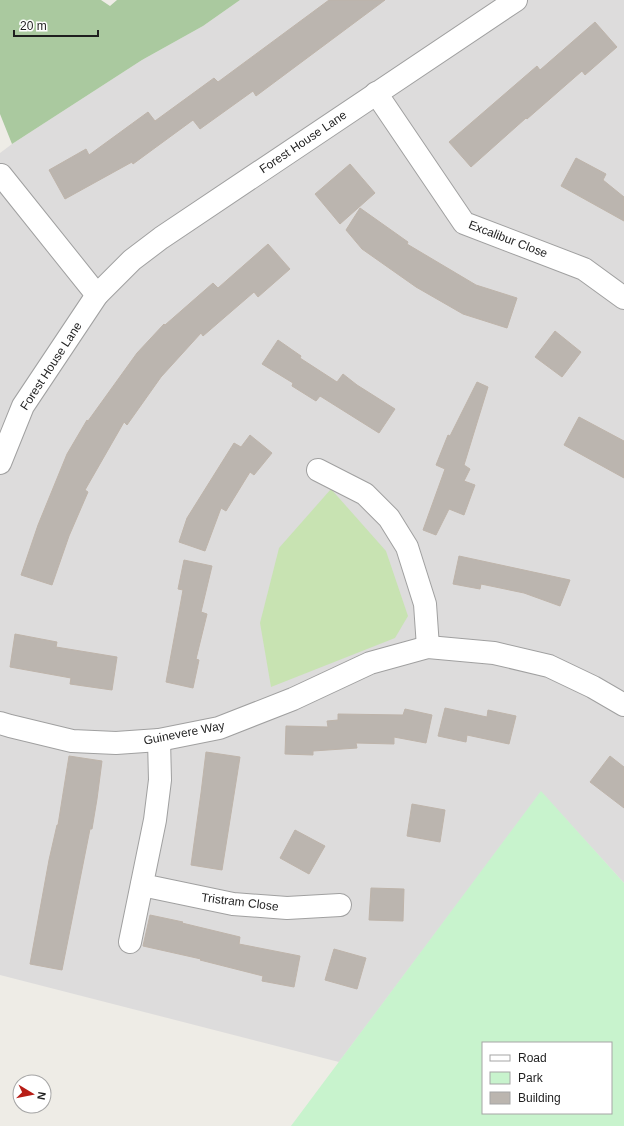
<svg xmlns="http://www.w3.org/2000/svg" width="624" height="1126" font-family="Arial,sans-serif">
	<style>
		.residential { fill: #dddcdc }
		.grass { fill: #c8e3b2 }
		.forest { fill: #aac99f }
		.park { fill: #c8f3cd; fill-rule: evenodd }
		.building { fill: #bbb5af; stroke: #beb4aa }
		.lines { fill: none; stroke-linecap: round; stroke-linejoin: round }
		.street-casing { stroke: #a0a0a0; stroke-width: 24 }
		.street { stroke: #fff; stroke-width: 22 }
		.labels { text-anchor: middle; dominant-baseline: central; stroke-width: 3.5; stroke-linejoin: round; paint-order: stroke }
		.street-label { font-size: 12px; fill: #1f1f1f; stroke: #fff }
	</style>
	<rect width="100%" height="100%" fill="#eeece6"/>
	<path class="residential" d="M 240,0 L 624,0 L 624,883 L 541,792 L 339,1062 L 0,975 L 0,153 L 12,144 L 142,60 L 203,26 Z"/>
	<path class="grass" d="M 331,489 L 386,551 L 408,616 L 395,638 L 271,687 L 260,623 L 279,548 Z"/>
	<path class="forest" d="M 0,0 L 101,0 L 110,6 L 117,0 L 240,0 L 203,26 L 142,60 L 12,144 L 0,114 Z"/>
	<path class="park" d="M 541,791 L 624,883 L 624,1126 L 291,1126 ZM 483,1043 L 611,1043 L 611,1113 L 483,1113 Z"/>
	<g class="building">
		<path d="M 329,0 L 385,0 L 256,96 L 253,91 L 200,129 L 193,120 L 133,164 L 132,162 L 65,199 L 49,170 L 86,149 L 89,155 L 148,112 L 155,121 L 214,78 L 218,82 Z"/>
		<path d="M 595,22 L 617,47 L 585,75 L 582,71 L 527,119 L 526,118 L 471,167 L 449,142 L 537,66 L 540,70 Z"/>
		<path d="M 576,158 L 606,174 L 603,180 L 624,197 L 624,221 L 561,186 Z"/>
		<path d="M 350,164 L 375,193 L 340,224 L 315,194 Z"/>
		<path d="M 360,208 L 408,242 L 407,244 L 476,285 L 517,298 L 507,328 L 463,314 L 416,287 L 362,249 L 346,230 Z"/>
		<path d="M 268,244 L 290,269 L 258,297 L 254,292 L 203,336 L 201,333 L 161,377 L 127,425 L 124,422 L 85,490 L 88,492 L 69,536 L 52,585 L 21,575 L 38,525 L 67,454 L 87,420 L 88,421 L 137,353 L 164,324 L 165,325 L 213,283 L 218,288 Z"/>
		<path d="M 555,331 L 581,352 L 562,377 L 535,357 Z"/>
		<path d="M 278,340 L 301,356 L 300,358 L 337,382 L 343,374 L 357,385 L 395,409 L 379,433 L 320,396 L 316,401 L 292,386 L 293,383 L 262,364 Z"/>
		<path d="M 477,382 L 488,387 L 464,465 L 470,469 L 464,481 L 475,485 L 464,515 L 449,509 L 436,535 L 423,530 L 445,469 L 436,465 L 448,435 L 450,436 Z"/>
		<path d="M 579,417 L 624,441 L 624,478 L 564,445 Z"/>
		<path d="M 250,435 L 272,453 L 254,475 L 250,472 L 226,511 L 221,508 L 205,551 L 179,542 L 187,518 L 234,443 L 241,447 Z"/>
		<path d="M 459,556 L 570,580 L 560,606 L 524,593 L 481,584 L 480,589 L 453,584 Z"/>
		<path d="M 184,560 L 212,566 L 201,612 L 207,614 L 196,659 L 199,660 L 193,688 L 166,682 L 183,590 L 178,589 Z"/>
		<path d="M 15,634 L 57,642 L 56,647 L 117,657 L 112,690 L 70,684 L 71,678 L 10,667 Z"/>
		<path d="M 445,708 L 487,717 L 488,710 L 516,716 L 509,744 L 467,735 L 466,742 L 438,736 Z"/>
		<path d="M 405,709 L 432,715 L 426,743 L 394,737 L 394,744 L 356,743 L 357,748 L 313,751 L 313,755 L 285,754 L 286,726 L 328,727 L 327,721 L 338,720 L 338,714 L 403,715 Z"/>
		<path d="M 206,752 L 240,757 L 222,870 L 191,865 L 201,793 Z"/>
		<path d="M 69,756 L 102,761 L 97,799 L 92,829 L 90,829 L 62,970 L 30,964 L 49,860 L 57,825 L 58,825 Z"/>
		<path d="M 610,756 L 624,767 L 624,808 L 590,782 Z"/>
		<path d="M 412,804 L 445,810 L 440,842 L 407,836 Z"/>
		<path d="M 295,830 L 325,846 L 309,874 L 280,858 Z"/>
		<path d="M 371,888 L 404,889 L 403,921 L 369,920 Z"/>
		<path d="M 150,915 L 183,922 L 182,923 L 240,937 L 239,944 L 300,956 L 294,987 L 262,981 L 263,976 L 200,960 L 201,959 L 143,946 Z"/>
		<path d="M 334,949 L 366,958 L 357,989 L 325,980 Z"/>
	</g>
	<g class="lines">
		<defs>
			<g id="street">
				<path d="M 376,93 L 464,223 L 584,269 L 624,298"/>
				<path d="M 1,175 L 97,295"/>
				<path d="M 0,463 L 23,406 L 97,295 L 132,260 L 161,238 L 516,0"/>
				<path d="M 318,470 L 365,494 L 389,518 L 407,547 L 425,604 L 428,647"/>
				<path d="M 0,723 L 10,726 L 72,741 L 116,743 L 159,740 L 219,728 L 293,699 L 370,663 L 428,647 L 494,653 L 549,666 L 593,687 L 624,705"/>
				<path d="M 142,885 L 233,904 L 287,908 L 340,905"/>
				<path d="M 130,942 L 155,820 L 160,780 L 159,740"/>
			</g>
		</defs>
		<use href="#street" class="street-casing"/>
		<use href="#street" class="street"/>
	</g>
	<g class="labels">
		<g class="street-label">
			<text transform="translate(303 142) rotate(-34)">Forest House Lane</text>
			<text transform="translate(508 239) rotate(21)">Excalibur Close</text>
			<text transform="translate(51 366) rotate(-57)">Forest House Lane</text>
			<text transform="translate(184 733) rotate(-11)">Guinevere Way</text>
			<text transform="translate(240 902) rotate(7)">Tristram Close</text>
		</g>
	</g>
	<rect x="482" y="1042" width="130" height="72" fill="#ffffff" stroke="#a5a5a5"/>
	<rect x="490" y="1055" width="20" height="6" fill="#ffffff" stroke="#a5a5a5"/>
	<text x="518" y="1062" font-size="12" fill="#1f1f1f">Road</text>
	<rect x="490" y="1072" width="20" height="12" fill="#c8f3cd" stroke="#a5a5a5"/>
	<text x="518" y="1082" font-size="12" fill="#1f1f1f">Park</text>
	<rect x="490" y="1092" width="20" height="12" fill="#bbb5af" stroke="#a5a5a5"/>
	<text x="518" y="1102" font-size="12" fill="#1f1f1f">Building</text>
	<g transform="translate(32 1094) rotate(100)"><circle r="19" fill="#ffffff" stroke="#a5a5a5"/>
	<path d="M0-3L7 15L0 10L-7 15Z" fill="#b71d16"/>
	<text y="-6" font-size="11" font-weight="bold" text-anchor="middle" fill="#1f1f1f">N</text>
	</g>
	<path d="M14 30v6h84v-6" fill="none" stroke="#1f1f1f" stroke-width="2"/>
	<text x="20" y="30" font-size="12" fill="#1f1f1f" stroke="#ffffff" stroke-width="3" paint-order="stroke">20 m</text>
</svg>
